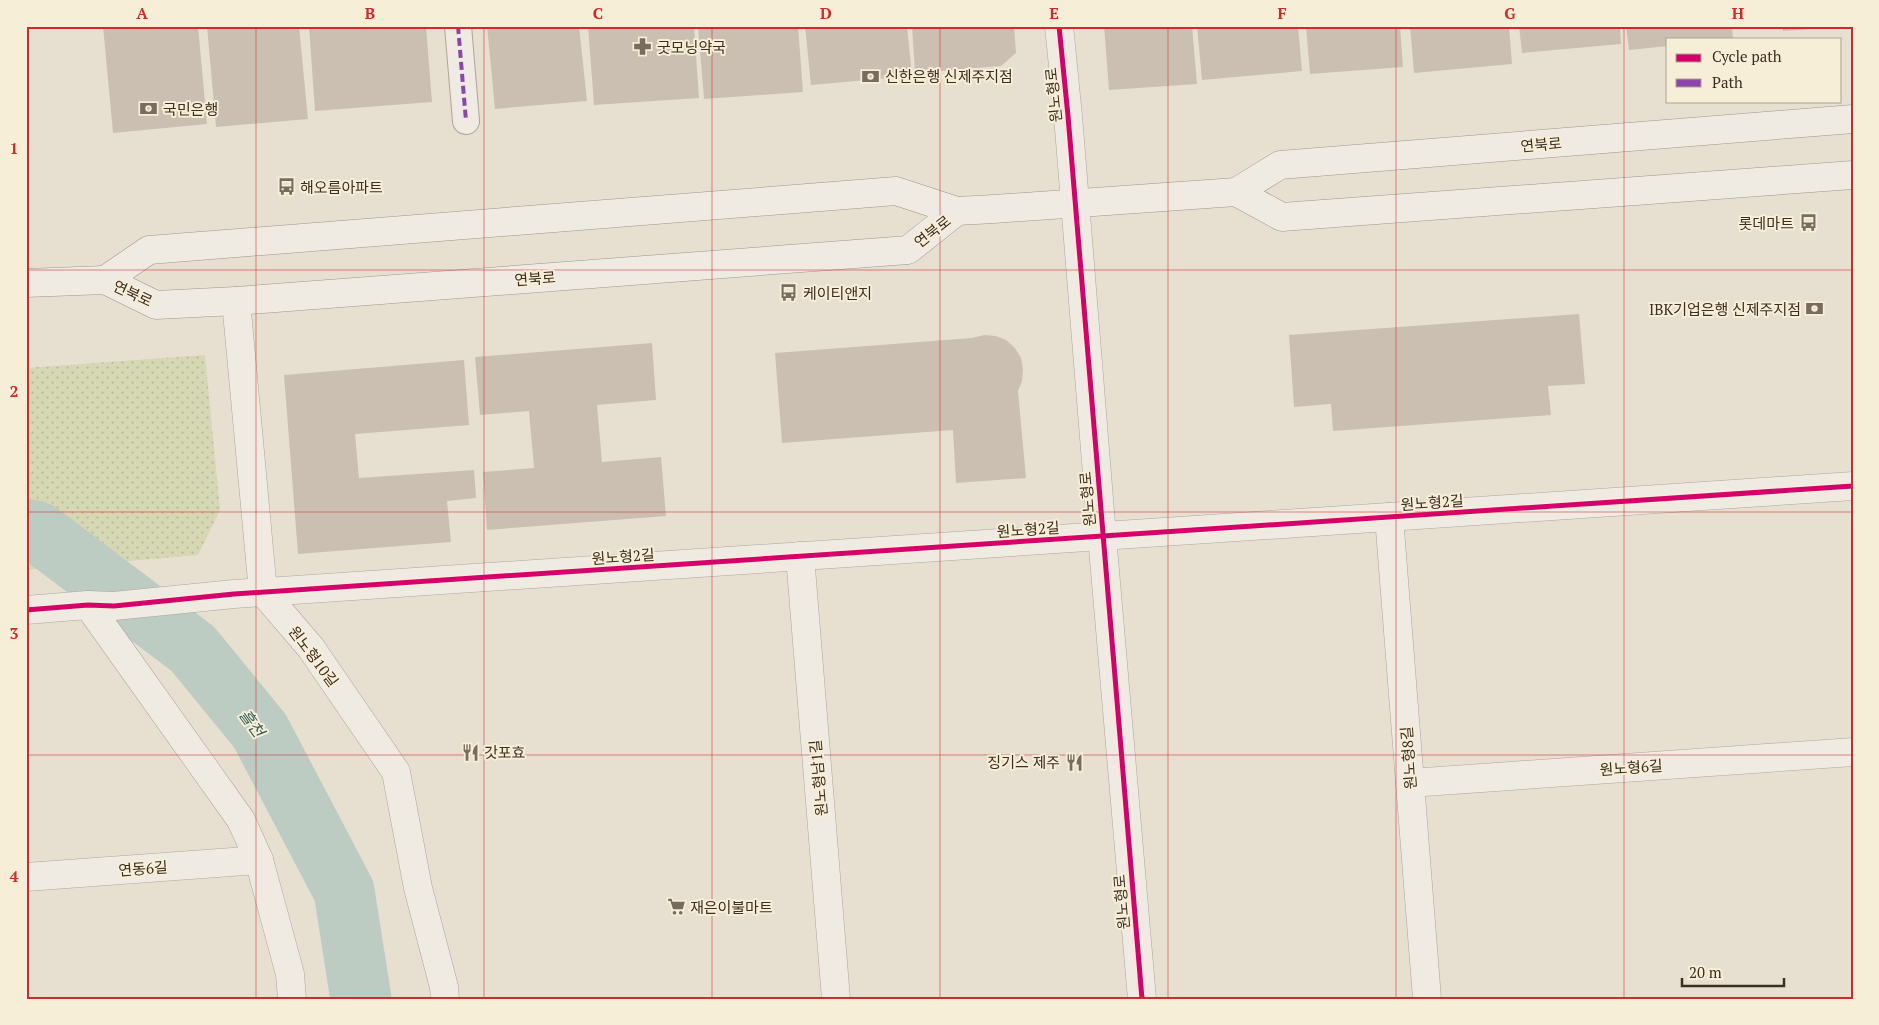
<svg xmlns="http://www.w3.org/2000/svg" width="1879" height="1025" font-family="'PT Serif','Noto Sans KR',serif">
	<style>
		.park { fill: url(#park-dots) }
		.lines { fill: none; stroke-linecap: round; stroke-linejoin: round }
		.river { stroke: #bcccc2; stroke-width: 61 }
		.building { fill: #cbbfb2 }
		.pedestrian-casing { stroke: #ada599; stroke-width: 28 }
		.minor-casing { stroke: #ada599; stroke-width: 29 }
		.tertiary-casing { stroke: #ada599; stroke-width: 29 }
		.secondary-casing { stroke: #9c958a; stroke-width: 29 }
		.pedestrian { stroke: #efebe3; stroke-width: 26 }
		.minor { stroke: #efebe3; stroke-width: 28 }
		.tertiary { stroke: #efebe3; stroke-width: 28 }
		.secondary { stroke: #efebe3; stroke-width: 28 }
		.quiet { stroke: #8e44ad; stroke-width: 4; stroke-dasharray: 8 4; stroke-linecap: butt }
		.cycleway-casing { stroke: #f7eed8; stroke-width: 8 }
		.cycleway { stroke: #d6006c; stroke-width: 5 }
		.grid { fill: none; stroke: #d62828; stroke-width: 1; stroke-opacity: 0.55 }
		.labels { text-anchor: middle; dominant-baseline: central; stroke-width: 4; stroke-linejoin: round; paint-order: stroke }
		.poi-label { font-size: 15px; fill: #3d2e20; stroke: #f7eed8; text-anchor: start }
		.street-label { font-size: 15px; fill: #3d2e20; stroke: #f7eed8 }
		.water-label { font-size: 16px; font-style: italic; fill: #2f5d5a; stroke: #f7eed8 }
		.neatline { fill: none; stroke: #d62828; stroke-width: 2 }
		.grid-label { font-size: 16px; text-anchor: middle; font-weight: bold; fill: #d62828 }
	</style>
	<defs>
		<pattern id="park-dots" width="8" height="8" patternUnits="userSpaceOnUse" patternTransform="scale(1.25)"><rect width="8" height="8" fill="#d6d7b3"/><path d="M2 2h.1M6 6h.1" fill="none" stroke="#b9b99a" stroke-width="1.8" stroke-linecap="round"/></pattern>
	</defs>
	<rect width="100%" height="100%" fill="#e7e0d1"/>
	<path class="park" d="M 205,355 L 220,510 L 198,555 L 26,570 L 26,368 Z"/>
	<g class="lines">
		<path class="river" d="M 26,529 L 38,532 L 193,649 L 260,731 L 344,891 L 361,999"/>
	</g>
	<g class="building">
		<path d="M 103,26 L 198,26 L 207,124 L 113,133 Z"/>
		<path d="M 207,26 L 299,26 L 308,119 L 216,127 Z"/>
		<path d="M 309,26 L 426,26 L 432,102 L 315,111 Z"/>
		<path d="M 487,26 L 579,26 L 587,101 L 495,109 Z"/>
		<path d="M 588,26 L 694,26 L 699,98 L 594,105 Z"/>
		<path d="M 698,26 L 798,26 L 803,92 L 704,99 Z"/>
		<path d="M 805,26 L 907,26 L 912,76 L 811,85 Z"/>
		<path d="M 912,26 L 1014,26 L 1016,53 L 1001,66 L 915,73 Z"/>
		<path d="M 1104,26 L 1192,26 L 1197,84 L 1109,90 Z"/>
		<path d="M 1197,26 L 1298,26 L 1302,71 L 1202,80 Z"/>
		<path d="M 1306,26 L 1400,26 L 1403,67 L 1310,74 Z"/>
		<path d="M 1410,26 L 1509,26 L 1512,64 L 1414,73 Z"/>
		<path d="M 1519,26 L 1620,26 L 1621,44 L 1522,53 Z"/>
		<path d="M 1626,26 L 1732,26 L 1733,39 L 1668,39 L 1668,46 L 1629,50 Z"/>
		<path d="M 1783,26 L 1826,26 L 1826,28 L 1783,31 Z"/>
		<path d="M 1579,314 L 1585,384 L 1548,386 L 1551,415 L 1333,431 L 1331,404 L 1294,407 L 1289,335 Z"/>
		<path d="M 984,335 L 996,336 L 1006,340 L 1015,348 L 1021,358 L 1023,369 L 1022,381 L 1018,391 L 1026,478 L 956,483 L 953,430 L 782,443 L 775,353 L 972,338 Z"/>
		<path d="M 652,343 L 656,400 L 597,405 L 602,462 L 661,457 L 666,516 L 487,530 L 483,472 L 534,468 L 529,411 L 480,415 L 475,357 Z"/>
		<path d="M 464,360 L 469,425 L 355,434 L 359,478 L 474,470 L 476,498 L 447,501 L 451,542 L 298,554 L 284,375 Z"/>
	</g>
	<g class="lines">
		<defs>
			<path id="pedestrian" d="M 458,26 L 466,121"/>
			<g id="minor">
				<path d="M 236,301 L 263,592 L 311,648 L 396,772 L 418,888 L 444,987 L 445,999"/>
				<path d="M 1389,517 L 1427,999"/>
				<path d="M 1102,536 L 1142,999"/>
				<path d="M 800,556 L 836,999"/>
				<path d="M 88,605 L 241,820 L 259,860 L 290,974 L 292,999"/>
				<path d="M 26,610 L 88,605 L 114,606 L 234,594 L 1853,486"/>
				<path d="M 1410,783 L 1853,752"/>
				<path d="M 26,877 L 259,860"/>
			</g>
			<path id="tertiary" d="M 1059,26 L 1068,116 L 1102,536"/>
			<g id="secondary">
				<path d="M 1236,192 L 1282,217 L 1853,175"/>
				<path d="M 105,280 L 149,250 L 896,191 L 957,211 L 994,209 L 1236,192 L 1280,165 L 1853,119"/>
				<path d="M 26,283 L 105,280 L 156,305 L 236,301 L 908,250 L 957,211"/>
			</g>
		</defs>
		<use href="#pedestrian" class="pedestrian-casing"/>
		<use href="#minor" class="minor-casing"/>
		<use href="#tertiary" class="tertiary-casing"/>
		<use href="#secondary" class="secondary-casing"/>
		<use href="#pedestrian" class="pedestrian"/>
		<use href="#minor" class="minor"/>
		<use href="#tertiary" class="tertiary"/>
		<use href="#secondary" class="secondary"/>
		<path class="quiet" d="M 458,26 L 466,121"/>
		<defs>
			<g id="cycleway">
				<path d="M 1059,26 L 1068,116 L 1142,999"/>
				<path d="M 26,610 L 88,605 L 114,606 L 234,594 L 1853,486"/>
			</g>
		</defs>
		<use href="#cycleway" class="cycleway-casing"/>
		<use href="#cycleway" class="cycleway"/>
	</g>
	<path class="grid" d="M 256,26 L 256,999M 484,26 L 484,999M 712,26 L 712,999M 940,26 L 940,999M 1168,26 L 1168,999M 1396,26 L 1396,999M 1624,26 L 1624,999M 26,270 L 1853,270M 26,512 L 1853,512M 26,755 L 1853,755"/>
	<defs>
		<symbol id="pharmacy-bare" viewBox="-9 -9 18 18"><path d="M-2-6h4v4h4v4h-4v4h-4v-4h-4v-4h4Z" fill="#786c5e" stroke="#f7eed8" stroke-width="2.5" paint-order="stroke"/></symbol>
		<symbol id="bank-bare" viewBox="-9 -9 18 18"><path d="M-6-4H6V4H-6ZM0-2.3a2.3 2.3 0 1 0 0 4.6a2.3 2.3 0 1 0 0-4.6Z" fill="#786c5e" stroke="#f7eed8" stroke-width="2.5" paint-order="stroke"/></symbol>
		<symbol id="bus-bare" viewBox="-9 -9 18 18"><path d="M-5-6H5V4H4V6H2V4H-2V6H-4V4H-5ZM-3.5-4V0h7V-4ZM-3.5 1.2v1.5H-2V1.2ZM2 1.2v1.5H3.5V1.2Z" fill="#786c5e" stroke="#f7eed8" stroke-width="2.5" paint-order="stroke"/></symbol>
		<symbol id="restaurant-bare" viewBox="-9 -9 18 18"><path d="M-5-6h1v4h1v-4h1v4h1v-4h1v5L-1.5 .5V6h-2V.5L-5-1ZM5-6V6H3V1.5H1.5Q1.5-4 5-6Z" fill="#786c5e" stroke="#f7eed8" stroke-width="2.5" paint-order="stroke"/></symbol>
		<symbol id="supermarket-bare" viewBox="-9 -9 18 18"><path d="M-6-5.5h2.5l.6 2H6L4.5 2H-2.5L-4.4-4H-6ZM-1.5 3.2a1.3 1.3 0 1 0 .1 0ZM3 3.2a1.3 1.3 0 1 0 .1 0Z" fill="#786c5e" stroke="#f7eed8" stroke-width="2.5" paint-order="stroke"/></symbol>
	</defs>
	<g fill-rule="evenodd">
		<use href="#pharmacy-bare" x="630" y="34" width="25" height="25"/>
		<use href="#bank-bare" x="858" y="64" width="25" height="25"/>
		<use href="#bank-bare" x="136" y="96" width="25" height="25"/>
		<use href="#bus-bare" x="274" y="174" width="25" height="25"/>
		<use href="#bus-bare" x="1796" y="210" width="25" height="25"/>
		<use href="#bus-bare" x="776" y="280" width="25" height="25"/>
		<use href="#bank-bare" x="1802" y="296" width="25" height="25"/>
		<use href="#restaurant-bare" x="458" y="740" width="25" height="25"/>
		<use href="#restaurant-bare" x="1062" y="750" width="25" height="25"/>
		<use href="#supermarket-bare" x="664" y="894" width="25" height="25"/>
	</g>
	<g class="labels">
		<g class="poi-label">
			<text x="657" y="47">굿모닝약국</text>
			<text x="885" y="76">신한은행 신제주지점</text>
			<text x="163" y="109">국민은행</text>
			<text x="300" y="187">해오름아파트</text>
			<text x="1794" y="223" text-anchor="end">롯데마트</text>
			<text x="803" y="293">케이티앤지</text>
			<text x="1801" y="309" text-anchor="end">IBK기업은행 신제주지점</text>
			<text x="484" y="752">갓포효</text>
			<text x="1060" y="762" text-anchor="end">징기스 제주</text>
			<text x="690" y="907">재은이불마트</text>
		</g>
		<g class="street-label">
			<text transform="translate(1053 95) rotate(-96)">원노형로</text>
			<text transform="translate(1541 144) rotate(-5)">연북로</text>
			<text transform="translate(932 231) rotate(-38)">연북로</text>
			<text transform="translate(535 278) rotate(-4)">연북로</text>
			<text transform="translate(133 293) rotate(25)">연북로</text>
			<text transform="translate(1087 499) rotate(-95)">원노형로</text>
			<text transform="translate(1432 502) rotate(-4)">원노형2길</text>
			<text transform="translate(1028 529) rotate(-4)">원노형2길</text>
			<text transform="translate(623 556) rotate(-4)">원노형2길</text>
			<text transform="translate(314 656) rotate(53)">원노형10길</text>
			<text transform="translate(1408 758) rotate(-94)">원노형8길</text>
			<text transform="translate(1631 767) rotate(-4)">원노형6길</text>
			<text transform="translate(818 778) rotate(-95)">원노형남1길</text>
			<text transform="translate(143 868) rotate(-4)">연동6길</text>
			<text transform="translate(1121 902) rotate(-95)">원노형로</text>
		</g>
		<g class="water-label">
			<text transform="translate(252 723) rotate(54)">흘천</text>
		</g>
	</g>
	<rect width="1879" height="1025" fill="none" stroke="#f7eed8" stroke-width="55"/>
	<rect x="1666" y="38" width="175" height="65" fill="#f7eed8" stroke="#ada18e"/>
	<rect x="1676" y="54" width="25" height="8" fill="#d6006c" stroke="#ada18e"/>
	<text x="1712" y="62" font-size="15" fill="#3d2e20">Cycle path</text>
	<rect x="1676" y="79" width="25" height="8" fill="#8e44ad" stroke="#ada18e"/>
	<text x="1712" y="88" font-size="15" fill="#3d2e20">Path</text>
	<path d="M1682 978v8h102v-8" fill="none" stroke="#3d2e20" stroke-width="2.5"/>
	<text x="1689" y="978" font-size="15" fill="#3d2e20" stroke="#f7eed8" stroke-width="4" paint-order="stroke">20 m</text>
	<rect x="28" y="28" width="1824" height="970" class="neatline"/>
	<g class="grid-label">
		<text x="142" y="19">A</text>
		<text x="370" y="19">B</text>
		<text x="598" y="19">C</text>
		<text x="826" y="19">D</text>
		<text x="1054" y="19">E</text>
		<text x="1282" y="19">F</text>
		<text x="1510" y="19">G</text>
		<text x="1738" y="19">H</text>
		<text x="14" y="154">1</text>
		<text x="14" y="397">2</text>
		<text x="14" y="639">3</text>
		<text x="14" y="882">4</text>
	</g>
</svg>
